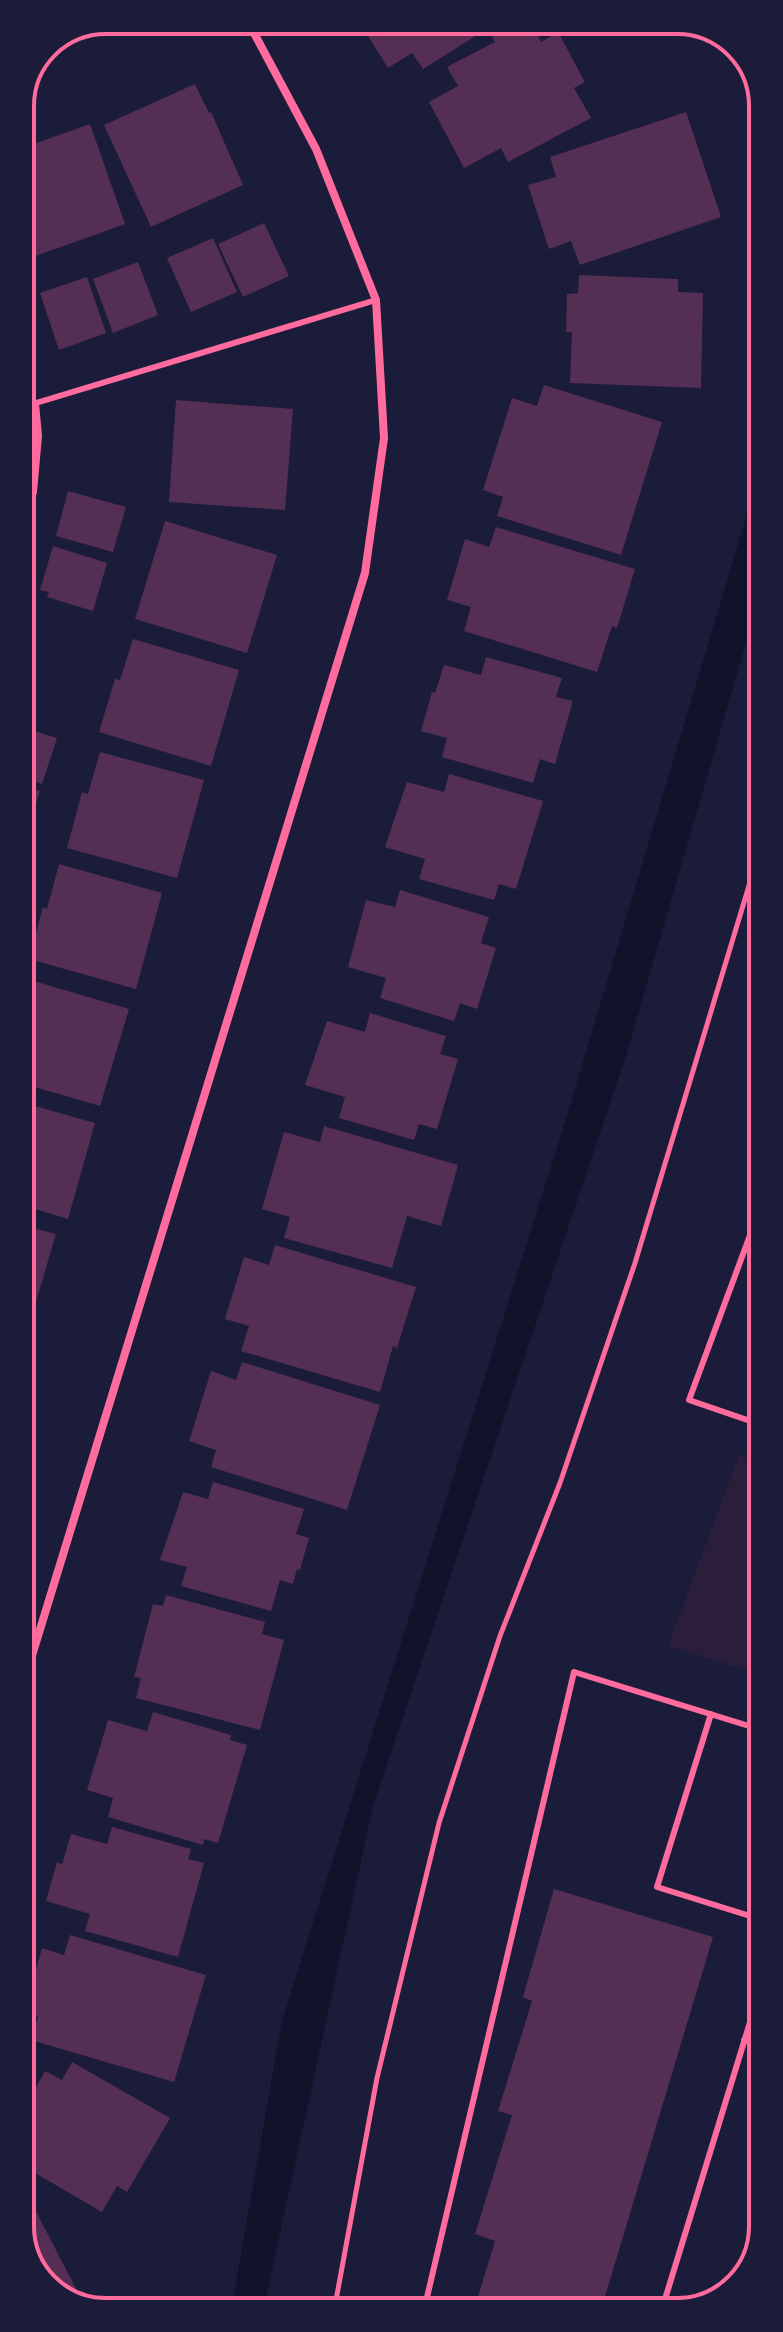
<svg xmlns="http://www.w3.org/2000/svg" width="783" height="2332" font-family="Montserrat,sans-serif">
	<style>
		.green { fill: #2a1e3b }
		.water { fill: #12122b }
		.building { fill: #542f53 }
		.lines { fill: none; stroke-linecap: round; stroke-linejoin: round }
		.path { stroke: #ff6b9d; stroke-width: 5 }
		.service { stroke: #ff6b9d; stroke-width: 6 }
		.minor { stroke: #ff6b9d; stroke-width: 8 }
		.rim { fill: none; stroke: #ff6b9d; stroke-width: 4 }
	</style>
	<rect width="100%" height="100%" fill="#1b1b3a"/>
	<path class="green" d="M 739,1455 L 762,1462 L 762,1675 L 668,1646 Z"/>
	<path class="water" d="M 761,467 L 761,591 L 625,1059 L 373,1806 L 263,2311 L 231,2311 L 282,2021 L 566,1119 Z"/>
	<g class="building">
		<path d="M 358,20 L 501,20 L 423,69 L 412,53 L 388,68 Z"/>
		<path d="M 524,20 L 530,20 L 541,42 L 558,32 L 585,82 L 574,88 L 591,118 L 508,162 L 501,148 L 464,168 L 429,102 L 458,86 L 447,67 L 495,42 L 492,37 Z"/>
		<path d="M 195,84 L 209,113 L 211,112 L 243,185 L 151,227 L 104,125 Z"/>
		<path d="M 686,112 L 721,217 L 580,265 L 571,241 L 549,249 L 528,185 L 556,177 L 550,157 Z"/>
		<path d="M 90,124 L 125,224 L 30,258 L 20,232 L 20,149 Z"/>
		<path d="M 264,223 L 289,276 L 243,297 L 218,244 Z"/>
		<path d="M 213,238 L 237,292 L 191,312 L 167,258 Z"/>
		<path d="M 138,262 L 158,315 L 113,333 L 93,279 Z"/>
		<path d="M 579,275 L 678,279 L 678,292 L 703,293 L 701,388 L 570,383 L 572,332 L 566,332 L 567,294 L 578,293 Z"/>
		<path d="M 87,277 L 106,333 L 59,350 L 40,293 Z"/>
		<path d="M 544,385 L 662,422 L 621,555 L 497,516 L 503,497 L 483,490 L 512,398 L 537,406 Z"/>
		<path d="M 176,400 L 293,409 L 285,510 L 169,502 Z"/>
		<path d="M 68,491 L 126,507 L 113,552 L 56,536 Z"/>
		<path d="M 165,521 L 277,555 L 247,653 L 135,619 Z"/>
		<path d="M 496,527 L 635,569 L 617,628 L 612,626 L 597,672 L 464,631 L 471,607 L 447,600 L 465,539 L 489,547 Z"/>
		<path d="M 53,546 L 107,563 L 93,611 L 47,597 L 49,592 L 40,590 Z"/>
		<path d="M 133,639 L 239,670 L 211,766 L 99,732 L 115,679 L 120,680 Z"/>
		<path d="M 486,657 L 562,678 L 556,697 L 573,701 L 555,764 L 540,759 L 533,783 L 442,757 L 447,738 L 421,731 L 432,692 L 435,693 L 444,665 L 481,675 Z"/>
		<path d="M 21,727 L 57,738 L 42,784 L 21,777 Z"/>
		<path d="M 100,752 L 204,780 L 177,878 L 67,848 L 82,792 L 88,794 Z"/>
		<path d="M 449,774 L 543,801 L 516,889 L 499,884 L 494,900 L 419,879 L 425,859 L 385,847 L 407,782 L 444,792 Z"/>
		<path d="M 21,785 L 40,791 L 24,840 L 21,839 Z"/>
		<path d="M 59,864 L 162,893 L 136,989 L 29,959 L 43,907 L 47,909 Z"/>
		<path d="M 400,890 L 489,917 L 481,943 L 496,948 L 477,1009 L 460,1003 L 454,1021 L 380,998 L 386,978 L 348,967 L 366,900 L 395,907 Z"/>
		<path d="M 27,979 L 129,1009 L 100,1106 L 21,1083 L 21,999 Z"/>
		<path d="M 370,1013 L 446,1036 L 440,1054 L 458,1059 L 437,1129 L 419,1124 L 414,1140 L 339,1118 L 345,1097 L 305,1085 L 327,1021 L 365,1032 Z"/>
		<path d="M 21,1102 L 95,1123 L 68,1219 L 22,1205 Z"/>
		<path d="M 324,1126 L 458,1165 L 441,1226 L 407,1216 L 392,1268 L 284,1238 L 290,1217 L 262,1209 L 284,1132 L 320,1142 Z"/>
		<path d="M 22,1225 L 56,1234 L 27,1332 L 22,1331 Z"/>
		<path d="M 275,1245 L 416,1287 L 397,1348 L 393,1346 L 380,1392 L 241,1351 L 249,1326 L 225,1319 L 244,1257 L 269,1265 Z"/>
		<path d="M 242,1362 L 380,1405 L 347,1510 L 211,1467 L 216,1450 L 189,1441 L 211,1371 L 236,1380 Z"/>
		<path d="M 213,1482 L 304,1509 L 296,1534 L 309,1538 L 300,1570 L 297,1569 L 293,1584 L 280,1580 L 271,1611 L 181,1586 L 187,1567 L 160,1560 L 183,1492 L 208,1499 Z"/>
		<path d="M 166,1595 L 265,1622 L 262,1634 L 284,1640 L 260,1730 L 136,1698 L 141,1678 L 134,1677 L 153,1604 L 163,1606 Z"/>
		<path d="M 153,1712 L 231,1735 L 230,1740 L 247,1745 L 218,1843 L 204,1839 L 203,1845 L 108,1817 L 113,1798 L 87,1790 L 108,1720 L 147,1731 Z"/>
		<path d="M 112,1827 L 191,1849 L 188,1859 L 204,1863 L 178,1957 L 85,1931 L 90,1914 L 46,1901 L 57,1862 L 62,1864 L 71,1834 L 107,1844 Z"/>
		<path d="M 554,1889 L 713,1937 L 601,2310 L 474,2310 L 495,2241 L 475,2234 L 512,2115 L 498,2111 L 532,2001 L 523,1997 Z"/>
		<path d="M 70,1935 L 206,1975 L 174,2082 L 31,2040 L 38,2017 L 23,2013 L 22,1985 L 25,1977 L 33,1980 L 42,1948 L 64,1955 Z"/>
		<path d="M 72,2062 L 170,2118 L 127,2192 L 117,2186 L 102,2212 L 23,2166 L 23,2156 L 28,2146 L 23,2143 L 23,2110 L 45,2071 L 62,2080 Z"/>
		<path d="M 29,2198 L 85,2306 L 49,2291 L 23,2248 L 23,2201 Z"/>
	</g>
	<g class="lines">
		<path class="path" d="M 334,2311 L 377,2078 L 439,1823 L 500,1636 L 560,1483 L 635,1263 L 761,846"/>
		<g class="service">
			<path d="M 21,405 L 36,403"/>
			<path d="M 21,534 L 34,492 L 39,436 L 36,403 L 376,300"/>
			<path d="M 762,1212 L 759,1211 L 689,1400 L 762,1425"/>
			<path d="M 711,1714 L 657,1887 L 763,1920"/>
			<path d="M 744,2040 L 763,2046"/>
			<path d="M 662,2309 L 763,1980"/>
			<path d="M 424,2310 L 574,1672 L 762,1730"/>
		</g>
		<path class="minor" d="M 22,1688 L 365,573 L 384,438 L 376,300 L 316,149 L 247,20"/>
	</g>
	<path d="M0 0H783V2332H0ZM106 34H677A72 72 0 0 1 749 106V2226A72 72 0 0 1 677 2298H106A72 72 0 0 1 34 2226V106A72 72 0 0 1 106 34Z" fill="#1b1b3a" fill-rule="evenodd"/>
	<path class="rim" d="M106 34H677A72 72 0 0 1 749 106V2226A72 72 0 0 1 677 2298H106A72 72 0 0 1 34 2226V106A72 72 0 0 1 106 34Z"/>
</svg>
